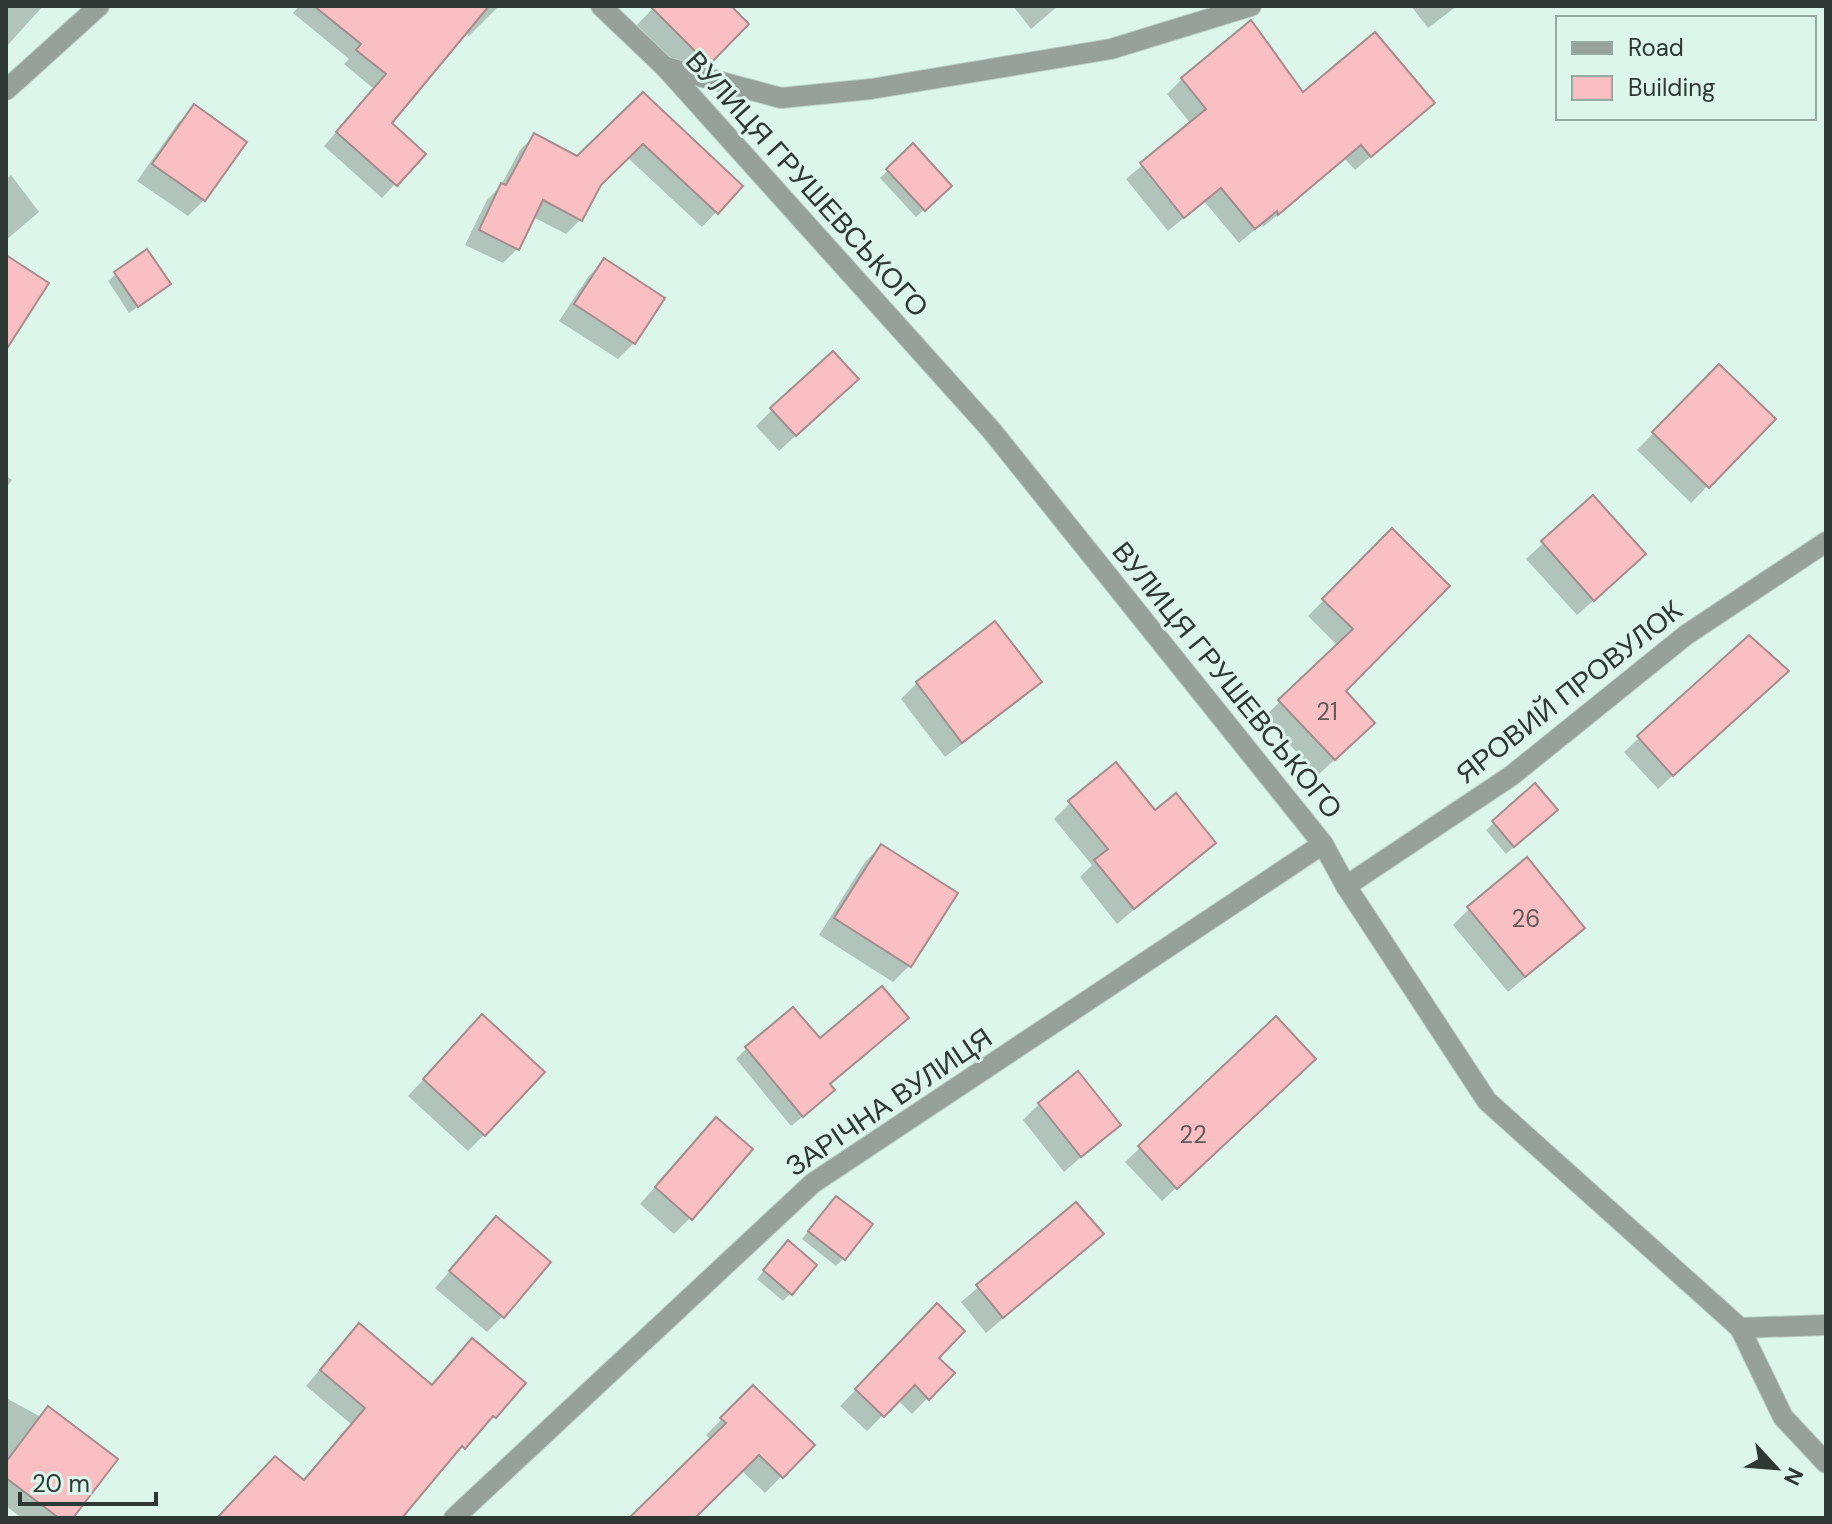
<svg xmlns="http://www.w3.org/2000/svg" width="1832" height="1524" font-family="'DM Sans',sans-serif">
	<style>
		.shadow { fill: #0003 }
		.building { fill: #f9bfc3; stroke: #a78d8e; stroke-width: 2 }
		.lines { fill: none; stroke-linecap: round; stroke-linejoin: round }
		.street-casing { stroke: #b9d0c6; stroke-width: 22 }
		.street { stroke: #96a19c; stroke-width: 20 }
		.labels { text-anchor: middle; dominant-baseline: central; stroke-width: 6; stroke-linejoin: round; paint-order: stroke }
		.number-label { font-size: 24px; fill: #615a58 }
		.street-label { font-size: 28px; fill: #2e3834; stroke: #dcf6eb }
	</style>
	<rect width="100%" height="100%" fill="#dcf6eb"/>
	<g class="shadow">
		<path d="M 6,6 L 43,6 L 6,47 Z"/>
		<path d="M 299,6 L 499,6 L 469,36 L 465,32 L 389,123 L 395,184 L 382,198 L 324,146 L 374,89 L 344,64 L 349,59 L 293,13 Z"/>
		<path d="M 655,6 L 728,6 L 747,24 L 692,79 L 637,25 Z"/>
		<path d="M 1013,6 L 1058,6 L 1031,29 Z"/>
		<path d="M 1411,6 L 1457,6 L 1428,28 Z"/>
		<path d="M 1182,79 L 1303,95 L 1433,103 L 1355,170 L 1345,159 L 1263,227 L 1262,224 L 1239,243 L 1204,201 L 1168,231 L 1126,179 L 1191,124 L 1167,94 Z"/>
		<path d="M 643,95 L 741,186 L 702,227 L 627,157 L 599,184 L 580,220 L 566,234 L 533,217 L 518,248 L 503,263 L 465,245 L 487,200 L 500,187 L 520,150 L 535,135 L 578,158 Z"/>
		<path d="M 194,107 L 204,200 L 188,216 L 137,181 L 178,123 Z"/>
		<path d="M 913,146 L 949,186 L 916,217 L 880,178 Z"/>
		<path d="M 11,175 L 39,212 L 6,240 L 6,180 Z"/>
		<path d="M 604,261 L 662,299 L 634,343 L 618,359 L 559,321 L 588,277 Z"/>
		<path d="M 116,274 L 161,291 L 129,313 L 108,281 Z"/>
		<path d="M 1719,366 L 1773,419 L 1691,503 L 1637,450 Z"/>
		<path d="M 840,395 L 779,451 L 756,426 L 772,410 Z"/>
		<path d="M 6,476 L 12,480 L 6,488 Z"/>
		<path d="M 1593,497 L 1628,570 L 1577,615 L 1526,559 Z"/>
		<path d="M 1392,531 L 1344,691 L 1357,739 L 1318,775 L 1264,717 L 1338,646 L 1308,616 Z"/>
		<path d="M 994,624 L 1039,682 L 1023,698 L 945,757 L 901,699 L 917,683 Z"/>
		<path d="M 1772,685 L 1658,789 L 1624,752 L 1639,738 Z"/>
		<path d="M 1535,786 L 1548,817 L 1506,854 L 1486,830 Z"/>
		<path d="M 1070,803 L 1155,813 L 1213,843 L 1117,924 L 1080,877 L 1092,865 L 1054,819 Z"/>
		<path d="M 881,846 L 955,894 L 909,966 L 893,982 L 819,935 L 865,862 Z"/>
		<path d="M 1469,909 L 1582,928 L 1508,992 L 1453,925 Z"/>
		<path d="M 1276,1019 L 1299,1073 L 1162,1201 L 1125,1162 Z"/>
		<path d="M 466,1033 L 484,1135 L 468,1151 L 408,1096 Z"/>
		<path d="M 747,1048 L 828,1085 L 822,1101 L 791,1126 L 736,1059 Z"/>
		<path d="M 1039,1104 L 1118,1125 L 1064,1172 L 1023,1120 Z"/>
		<path d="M 700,1136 L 690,1218 L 674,1234 L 640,1204 Z"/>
		<path d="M 1076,1204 L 1101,1234 L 986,1333 L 961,1302 Z"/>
		<path d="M 828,1206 L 844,1258 L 836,1266 L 802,1239 Z"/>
		<path d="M 481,1235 L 503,1316 L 487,1332 L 435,1288 Z"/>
		<path d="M 780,1250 L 791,1293 L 783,1301 L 757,1279 Z"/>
		<path d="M 937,1306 L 937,1358 L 952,1373 L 912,1414 L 898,1400 L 867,1431 L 840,1406 Z"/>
		<path d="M 344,1341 L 431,1387 L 523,1384 L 494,1417 L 447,1461 L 399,1518 L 218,1518 L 303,1482 L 351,1424 L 306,1386 Z"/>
		<path d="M 753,1388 L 812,1445 L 765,1493 L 741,1470 L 692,1518 L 632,1518 L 711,1440 L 706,1435 Z"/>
		<path d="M 6,1398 L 41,1417 L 70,1518 L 22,1518 L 6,1506 Z"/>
	</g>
	<g class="building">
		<path d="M 314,6 L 489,6 L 392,123 L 426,154 L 397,186 L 336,132 L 386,74 L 356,50 L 361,44 Z"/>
		<path d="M 650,6 L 731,6 L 749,24 L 709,65 Z"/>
		<path d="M 1251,20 L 1303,92 L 1375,32 L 1435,103 L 1371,157 L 1361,145 L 1278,215 L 1277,211 L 1255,229 L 1221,188 L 1184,218 L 1140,163 L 1206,109 L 1181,78 Z"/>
		<path d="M 643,92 L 743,186 L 718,214 L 643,144 L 601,185 L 582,221 L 543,200 L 519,250 L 479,230 L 501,183 L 506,185 L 534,133 L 577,156 Z"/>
		<path d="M 194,104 L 247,142 L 205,201 L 152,164 Z"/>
		<path d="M 913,143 L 952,186 L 925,211 L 886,169 Z"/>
		<path d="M 147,249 L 171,284 L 138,307 L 114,272 Z"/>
		<path d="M 6,255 L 49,283 L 6,350 Z"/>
		<path d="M 604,258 L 665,298 L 635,344 L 574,304 Z"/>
		<path d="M 833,351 L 859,379 L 796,436 L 770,408 Z"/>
		<path d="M 1719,364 L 1776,419 L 1709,488 L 1652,432 Z"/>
		<path d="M 1593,495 L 1646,554 L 1594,601 L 1541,541 Z"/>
		<path d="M 1392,528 L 1450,586 L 1346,691 L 1375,723 L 1335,760 L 1278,700 L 1353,629 L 1322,599 Z"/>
		<path d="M 995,621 L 1042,682 L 962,743 L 916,682 Z"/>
		<path d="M 1749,635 L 1789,671 L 1673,776 L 1637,736 Z"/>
		<path d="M 1116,762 L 1155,810 L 1176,793 L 1216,843 L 1134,909 L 1094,860 L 1108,849 L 1068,801 Z"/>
		<path d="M 1535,783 L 1558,810 L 1514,847 L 1492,821 Z"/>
		<path d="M 881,844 L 958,893 L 911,967 L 834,918 Z"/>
		<path d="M 1527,857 L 1585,928 L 1525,977 L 1467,907 Z"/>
		<path d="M 882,986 L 909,1018 L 830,1084 L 835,1090 L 803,1117 L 745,1047 L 793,1007 L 820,1038 Z"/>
		<path d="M 482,1014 L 545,1072 L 485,1136 L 423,1079 Z"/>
		<path d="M 1276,1016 L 1316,1059 L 1177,1189 L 1138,1146 Z"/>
		<path d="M 1078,1071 L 1121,1125 L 1081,1157 L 1038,1103 Z"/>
		<path d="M 716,1117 L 753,1149 L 692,1220 L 655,1187 Z"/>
		<path d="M 836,1196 L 873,1224 L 845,1260 L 808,1231 Z"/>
		<path d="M 1076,1202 L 1104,1234 L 1003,1318 L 976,1285 Z"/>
		<path d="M 496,1216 L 551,1262 L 504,1318 L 449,1271 Z"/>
		<path d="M 788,1240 L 817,1265 L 792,1295 L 763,1270 Z"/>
		<path d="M 937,1303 L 965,1331 L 939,1358 L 955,1373 L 929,1400 L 915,1385 L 884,1417 L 855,1389 Z"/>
		<path d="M 359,1323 L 432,1385 L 472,1338 L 526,1383 L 496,1418 L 493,1416 L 465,1449 L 462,1446 L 402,1518 L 217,1518 L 275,1456 L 304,1480 L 365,1408 L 320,1370 Z"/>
		<path d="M 753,1385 L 815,1445 L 783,1478 L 759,1455 L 695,1518 L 629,1518 L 726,1423 L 720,1418 Z"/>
		<path d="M 48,1406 L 118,1459 L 73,1518 L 59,1518 L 6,1478 L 6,1462 Z"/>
	</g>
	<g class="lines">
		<defs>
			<g id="street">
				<path d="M 601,6 L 665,67 L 992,431 L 1323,844 L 1346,886 L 1487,1101 L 1740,1328 L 1826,1325"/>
				<path d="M 665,67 L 781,98 L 871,89 L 1111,49 L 1251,6"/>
				<path d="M 6,90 L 99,6"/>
				<path d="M 1346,886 L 1511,776 L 1686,635 L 1826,542"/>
				<path d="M 1740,1328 L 1783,1417 L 1826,1463"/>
				<path d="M 454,1518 L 813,1183 L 1323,844"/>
			</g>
		</defs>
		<use href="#street" class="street-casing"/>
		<use href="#street" class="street"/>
	</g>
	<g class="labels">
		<g class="number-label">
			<text x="1327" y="711">21</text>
			<text x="1526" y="918">26</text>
			<text x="1193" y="1134">22</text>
		</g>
		<g class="street-label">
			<text transform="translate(807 184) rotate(48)">ВУЛИЦЯ ГРУШЕВСЬКОГО</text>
			<text transform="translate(1227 680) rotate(51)">ВУЛИЦЯ ГРУШЕВСЬКОГО</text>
			<text transform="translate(1569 692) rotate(-38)">ЯРОВИЙ ПРОВУЛОК</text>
			<text transform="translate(889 1102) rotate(-34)">ЗАРІЧНА ВУЛИЦЯ</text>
		</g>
	</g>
	<rect width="1832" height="1524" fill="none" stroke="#2e3834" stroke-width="16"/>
	<rect x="1556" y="16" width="260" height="104" fill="#dcf6eb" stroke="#96aaa2" stroke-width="2"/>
	<rect x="1572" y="42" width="40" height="12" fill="#96a19c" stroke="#96aaa2" stroke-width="2"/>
	<text x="1628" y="56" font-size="24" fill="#2e3834">Road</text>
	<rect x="1572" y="76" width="40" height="24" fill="#f9bfc3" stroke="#96aaa2" stroke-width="2"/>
	<text x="1628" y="96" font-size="24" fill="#2e3834">Building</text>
	<g transform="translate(1776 1468) rotate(116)" stroke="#dcf6eb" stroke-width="6" paint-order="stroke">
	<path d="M0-6L14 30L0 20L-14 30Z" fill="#2e3834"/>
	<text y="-12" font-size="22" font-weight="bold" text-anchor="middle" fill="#2e3834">N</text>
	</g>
	<path d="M20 1492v12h136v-12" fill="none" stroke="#2e3834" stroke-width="4"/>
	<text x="32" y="1492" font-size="24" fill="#2e3834" stroke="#dcf6eb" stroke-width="6" paint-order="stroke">20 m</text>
</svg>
